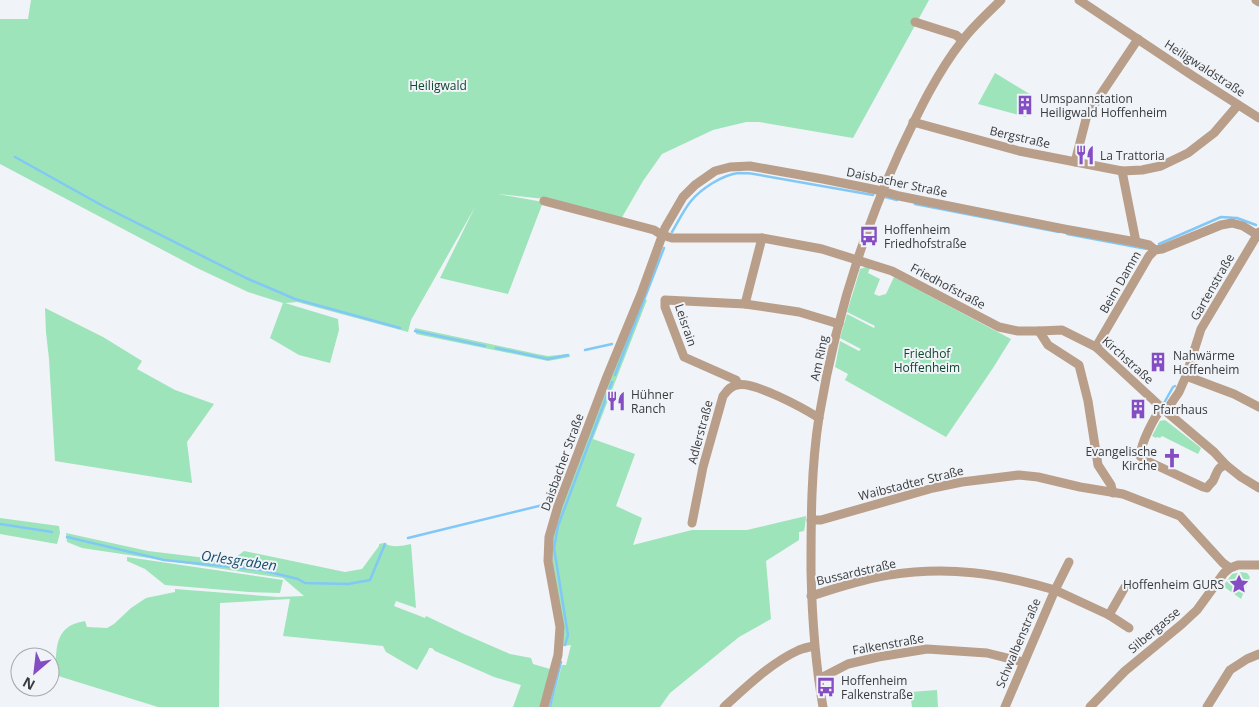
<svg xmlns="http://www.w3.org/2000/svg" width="1259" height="707" font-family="'Open Sans',sans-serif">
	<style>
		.green { fill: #9de4ba }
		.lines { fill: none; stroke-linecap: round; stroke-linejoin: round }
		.stream { stroke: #82c8f7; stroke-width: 2.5 }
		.street { stroke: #b99e89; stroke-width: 9 }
		.labels { text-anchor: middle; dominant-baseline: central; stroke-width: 4; stroke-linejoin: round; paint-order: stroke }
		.street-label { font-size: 12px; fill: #3a3b3d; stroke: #f0f3f7 }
		.park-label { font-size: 12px; fill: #0e482d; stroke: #f0f3f7 }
		.poi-label { font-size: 12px; fill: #3a3b3d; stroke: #f0f3f7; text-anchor: start }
		.water-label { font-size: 14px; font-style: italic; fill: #144b6a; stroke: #f0f3f7 }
	</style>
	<rect width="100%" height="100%" fill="#f0f3f7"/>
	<g class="green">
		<path d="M 31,0 L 929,0 L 853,138 L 759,122 L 746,122 L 713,130 L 662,154 L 643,181 L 621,219 L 545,199 L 498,194 L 543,202 L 508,294 L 440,278 L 475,207 L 411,320 L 408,332 L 297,302 L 285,303 L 338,319 L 339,330 L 330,363 L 299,355 L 270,338 L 283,303 L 248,292 L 197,268 L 0,164 L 0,19 L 28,19 Z"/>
		<path d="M 995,73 L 1033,96 L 1026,117 L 978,104 Z"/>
		<path d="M 866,267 L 870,268 L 868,273 L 880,279 L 874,294 L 879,296 L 886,294 L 894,277 L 1011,339 L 993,368 L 946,437 L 845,380 L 848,374 L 835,367 L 840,341 L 859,351 L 861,349 L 840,338 L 847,314 L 874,328 L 875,326 L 847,312 L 859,273 L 860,269 Z"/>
		<path d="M 643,299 L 647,300 L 593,439 L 635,454 L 616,506 L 642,518 L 633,545 L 692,530 L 747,530 L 806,516 L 805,526 L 804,531 L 799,532 L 799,540 L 766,561 L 771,619 L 739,637 L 670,693 L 660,707 L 551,707 L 562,665 L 566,665 L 571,645 L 563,646 C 557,606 546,561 556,521 L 614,368 Z"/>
		<path d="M 45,308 L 103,337 L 142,361 L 137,369 L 175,390 L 214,404 L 187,442 L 192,483 L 55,461 L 49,359 L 46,332 Z"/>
		<path d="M 415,328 L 537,354 L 548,356 L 569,354 L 570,357 L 548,361 L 416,334 Z"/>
		<path d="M 1165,420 L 1201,448 L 1198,454 L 1162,436 L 1160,438 L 1157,437 L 1156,438 L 1152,436 L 1160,421 Z"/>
		<path d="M 0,518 L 59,526 L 60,533 L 57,544 L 0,534 Z"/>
		<path d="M 66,533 L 148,551 L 231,561 L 244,551 L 345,572 L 362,569 L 379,546 L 379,544 L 384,543 C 392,548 402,546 411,544 L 416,608 L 396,601 L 394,606 L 425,618 L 426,616 L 464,634 L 510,654 L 531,658 L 533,664 L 550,669 L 541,707 L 513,707 L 521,685 L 494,677 L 435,651 L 432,648 L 429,648 L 428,651 L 417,670 L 386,652 L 383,646 L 283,636 L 290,599 L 220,603 L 219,707 L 158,707 L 55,675 C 57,649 53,626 85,621 L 87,627 L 107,628 L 114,624 L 131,608 L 146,598 L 175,592 L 175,589 L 278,597 L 304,596 L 283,578 L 82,548 L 67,542 Z"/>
		<path d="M 127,557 L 283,580 L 280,593 L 249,592 L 165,585 L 145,569 L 127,561 Z"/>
		<path d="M 1241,572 L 1247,573 L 1250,577 L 1241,599 L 1223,586 L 1232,574 Z"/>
		<path d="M 937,690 L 938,707 L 912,707 L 910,692 Z"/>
	</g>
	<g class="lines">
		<g class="stream">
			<path d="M 15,157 L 103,206 L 246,278 L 295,299 L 400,328"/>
			<path d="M 885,197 L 897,200"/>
			<path d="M 915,204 L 1059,232"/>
			<path d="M 672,232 C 678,222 683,211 691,201 C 701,189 722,175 738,173 C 743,173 749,173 754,174 L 873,195"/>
			<path d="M 1067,234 L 1147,249"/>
			<path d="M 1159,244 L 1221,217 L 1237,218 L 1256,225"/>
			<path d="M 415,331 L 485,346"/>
			<path d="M 496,348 L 548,359 L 568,355"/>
			<path d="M 585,350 L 612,344"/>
			<path d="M 615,375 L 664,248"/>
			<path d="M 1164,403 L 1173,387 L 1175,386"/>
			<path d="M 0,524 L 52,532"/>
			<path d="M 67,537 L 164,560 L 261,570 L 298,579 L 305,583 L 348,584 L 370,580 L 385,544"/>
			<path d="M 408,538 L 551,503"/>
			<path d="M 565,645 L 568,635 L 554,548 L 558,526 L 612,382"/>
			<path d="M 550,707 L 561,662"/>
		</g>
		<g class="street">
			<path d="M 1079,0 L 1193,76 L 1259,118"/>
			<path d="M 1256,0 L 1259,2"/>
			<path d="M 915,22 L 956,35 L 962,40"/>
			<path d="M 913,122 L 1019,151 L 1122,171 L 1142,170 L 1161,166 L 1188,153 L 1214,133 L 1238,105"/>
			<path d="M 1075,162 L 1087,115 L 1138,39"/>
			<path d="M 1122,171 L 1136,242"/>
			<path d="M 544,201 L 654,230 L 662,235 L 672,238 L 762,238 L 822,249 L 892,271 L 999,327 L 1018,331 L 1039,331 L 1062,330 L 1096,347 L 1162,408 L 1214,452 L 1226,465 L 1241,477 L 1259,488"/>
			<path d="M 745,304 L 762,238"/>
			<path d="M 1039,331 L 1048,345 L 1079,365 L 1088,401 L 1098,465 L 1111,485 L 1113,493"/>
			<path d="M 1096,347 L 1149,256 L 1155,250 L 1162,249 L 1221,225 L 1232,223 L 1243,226 L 1259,236"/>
			<path d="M 1186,376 L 1234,394 L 1259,407"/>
			<path d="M 738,384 L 736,380 L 684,357 L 665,307 L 665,300 L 745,304 L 799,312 L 839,324"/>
			<path d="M 1162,408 C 1154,417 1141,443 1140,456 L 1145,460 L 1203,487 L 1207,488 C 1209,485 1211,483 1213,481 C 1217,473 1217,467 1226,465"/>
			<path d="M 1166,411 L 1179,392 L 1186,376 L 1201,329 L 1259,232"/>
			<path d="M 811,520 L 821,520 L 933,488 L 962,482 L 1019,475 L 1038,477 L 1080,487 L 1123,494 L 1180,516 L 1223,563 L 1230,568"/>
			<path d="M 692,523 L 703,467 L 723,396 C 727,391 730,386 737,385 C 754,381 803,408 819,418"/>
			<path d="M 1069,562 L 1055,590 L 1109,615 L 1129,628"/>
			<path d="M 811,596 C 837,588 862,579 889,575 C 948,566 998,573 1055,590 L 1005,707"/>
			<path d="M 1109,615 L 1125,587"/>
			<path d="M 819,679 L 848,664 L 878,657 L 927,649 L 987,653 L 1023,662"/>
			<path d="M 544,707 L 558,655 L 560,627 L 548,561 L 549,537 L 558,506 L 606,379 L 641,294 L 665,228 L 683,197 L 695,185 L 715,171 L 730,167 L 750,166 L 823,179 L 882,191 L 899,196 L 1064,229 L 1136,242 L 1149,245 L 1155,250"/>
			<path d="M 724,707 C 746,687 772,662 799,650 C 804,648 809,647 814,646"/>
			<path d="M 823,707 C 815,662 812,617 811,571 C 811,520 811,468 819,417 C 834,326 861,237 899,153 C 917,115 936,74 962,41 C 973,26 988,13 1001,0"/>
			<path d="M 1090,707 L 1125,671 L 1182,624 L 1197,610 L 1224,573 L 1230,568 L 1238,565 L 1259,565"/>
			<path d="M 1207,707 L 1230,670 L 1247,659 L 1259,654"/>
		</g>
	</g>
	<defs>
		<symbol id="building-bare" viewBox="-9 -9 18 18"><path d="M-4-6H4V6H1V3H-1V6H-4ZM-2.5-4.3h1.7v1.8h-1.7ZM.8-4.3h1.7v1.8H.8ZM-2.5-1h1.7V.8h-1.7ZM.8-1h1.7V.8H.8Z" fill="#844dc4" stroke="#f0f3f7" stroke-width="2.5" paint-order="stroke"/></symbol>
		<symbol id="restaurant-bare" viewBox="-9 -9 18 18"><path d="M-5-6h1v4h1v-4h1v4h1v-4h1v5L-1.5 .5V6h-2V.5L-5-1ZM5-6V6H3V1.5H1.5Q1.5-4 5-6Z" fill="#844dc4" stroke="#f0f3f7" stroke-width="2.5" paint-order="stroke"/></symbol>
		<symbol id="bus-bare" viewBox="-9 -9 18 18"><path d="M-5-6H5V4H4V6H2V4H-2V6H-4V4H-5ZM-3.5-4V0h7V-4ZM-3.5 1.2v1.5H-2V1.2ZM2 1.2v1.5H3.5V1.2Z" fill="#844dc4" stroke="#f0f3f7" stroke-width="2.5" paint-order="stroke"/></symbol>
		<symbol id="church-bare" viewBox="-9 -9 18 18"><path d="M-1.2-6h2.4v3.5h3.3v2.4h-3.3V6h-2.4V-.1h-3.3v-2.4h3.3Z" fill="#844dc4" stroke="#f0f3f7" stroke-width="2.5" paint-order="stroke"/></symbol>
		<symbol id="sight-bare" viewBox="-9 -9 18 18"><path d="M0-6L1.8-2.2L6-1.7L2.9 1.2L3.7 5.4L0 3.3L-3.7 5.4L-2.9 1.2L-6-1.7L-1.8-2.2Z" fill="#844dc4" stroke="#f0f3f7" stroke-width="2.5" paint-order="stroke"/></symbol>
	</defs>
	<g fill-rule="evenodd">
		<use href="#building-bare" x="1011" y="91" width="28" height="28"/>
		<use href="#restaurant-bare" x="1071" y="141" width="28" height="28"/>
		<use href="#bus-bare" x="855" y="222" width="28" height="28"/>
		<use href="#building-bare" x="1144" y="348" width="28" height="28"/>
		<use href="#restaurant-bare" x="602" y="387" width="28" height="28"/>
		<use href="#building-bare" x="1124" y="395" width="28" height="28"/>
		<use href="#church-bare" x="1158" y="444" width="28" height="28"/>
		<use href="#sight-bare" x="1225" y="570" width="28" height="28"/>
		<use href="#bus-bare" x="812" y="673" width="28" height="28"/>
	</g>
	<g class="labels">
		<g class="street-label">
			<text transform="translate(1205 68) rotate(33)">Heiligwaldstraße</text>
			<text transform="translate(1020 137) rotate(13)">Bergstraße</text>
			<text transform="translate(897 182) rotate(12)">Daisbacher Straße</text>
			<text transform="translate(1120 282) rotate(-60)">Beim Damm</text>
			<text transform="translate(948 286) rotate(28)">Friedhofstraße</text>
			<text transform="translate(1212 287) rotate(-60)">Gartenstraße</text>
			<text transform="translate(686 325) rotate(71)">Leisrain</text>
			<text transform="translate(819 358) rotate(-78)">Am Ring</text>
			<text transform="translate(1128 360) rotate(42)">Kirchstraße</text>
			<text transform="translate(700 432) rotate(-75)">Adlerstraße</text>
			<text transform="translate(562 462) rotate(-70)">Daisbacher Straße</text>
			<text transform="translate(911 483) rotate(-14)">Waibstadter Straße</text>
			<text transform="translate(856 572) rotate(-13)">Bussardstraße</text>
			<text transform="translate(1154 630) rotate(-40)">Silbergasse</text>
			<text transform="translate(1018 643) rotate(-67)">Schwalbenstraße</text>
			<text transform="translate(888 644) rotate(-10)">Falkenstraße</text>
		</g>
		<g class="park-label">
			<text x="438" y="85">Heiligwald</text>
			<text x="927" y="353">Friedhof<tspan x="927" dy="14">Hoffenheim</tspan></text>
		</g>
		<g class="poi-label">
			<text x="1040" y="98">Umspannstation<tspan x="1040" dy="14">Heiligwald Hoffenheim</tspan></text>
			<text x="1100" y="155">La Trattoria</text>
			<text x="884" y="229">Hoffenheim<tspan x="884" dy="14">Friedhofstraße</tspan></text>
			<text x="1173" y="355">Nahwärme<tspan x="1173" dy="14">Hoffenheim</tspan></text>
			<text x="631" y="394">Hühner<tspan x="631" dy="14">Ranch</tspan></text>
			<text x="1153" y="409">Pfarrhaus</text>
			<text x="1157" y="451" text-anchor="end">Evangelische<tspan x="1157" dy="14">Kirche</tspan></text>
			<text x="1224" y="584" text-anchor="end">Hoffenheim GURS</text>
			<text x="841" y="680">Hoffenheim<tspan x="841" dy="14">Falkenstraße</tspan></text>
		</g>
		<g class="water-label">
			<text transform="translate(239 560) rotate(8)">Orlesgraben</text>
		</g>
	</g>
	<g transform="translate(35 672) rotate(208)"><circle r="24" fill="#f0f3f7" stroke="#a7a9ad"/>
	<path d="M0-4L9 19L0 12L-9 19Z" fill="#844dc4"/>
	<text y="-8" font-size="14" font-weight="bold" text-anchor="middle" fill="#3a3b3d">N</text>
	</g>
</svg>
